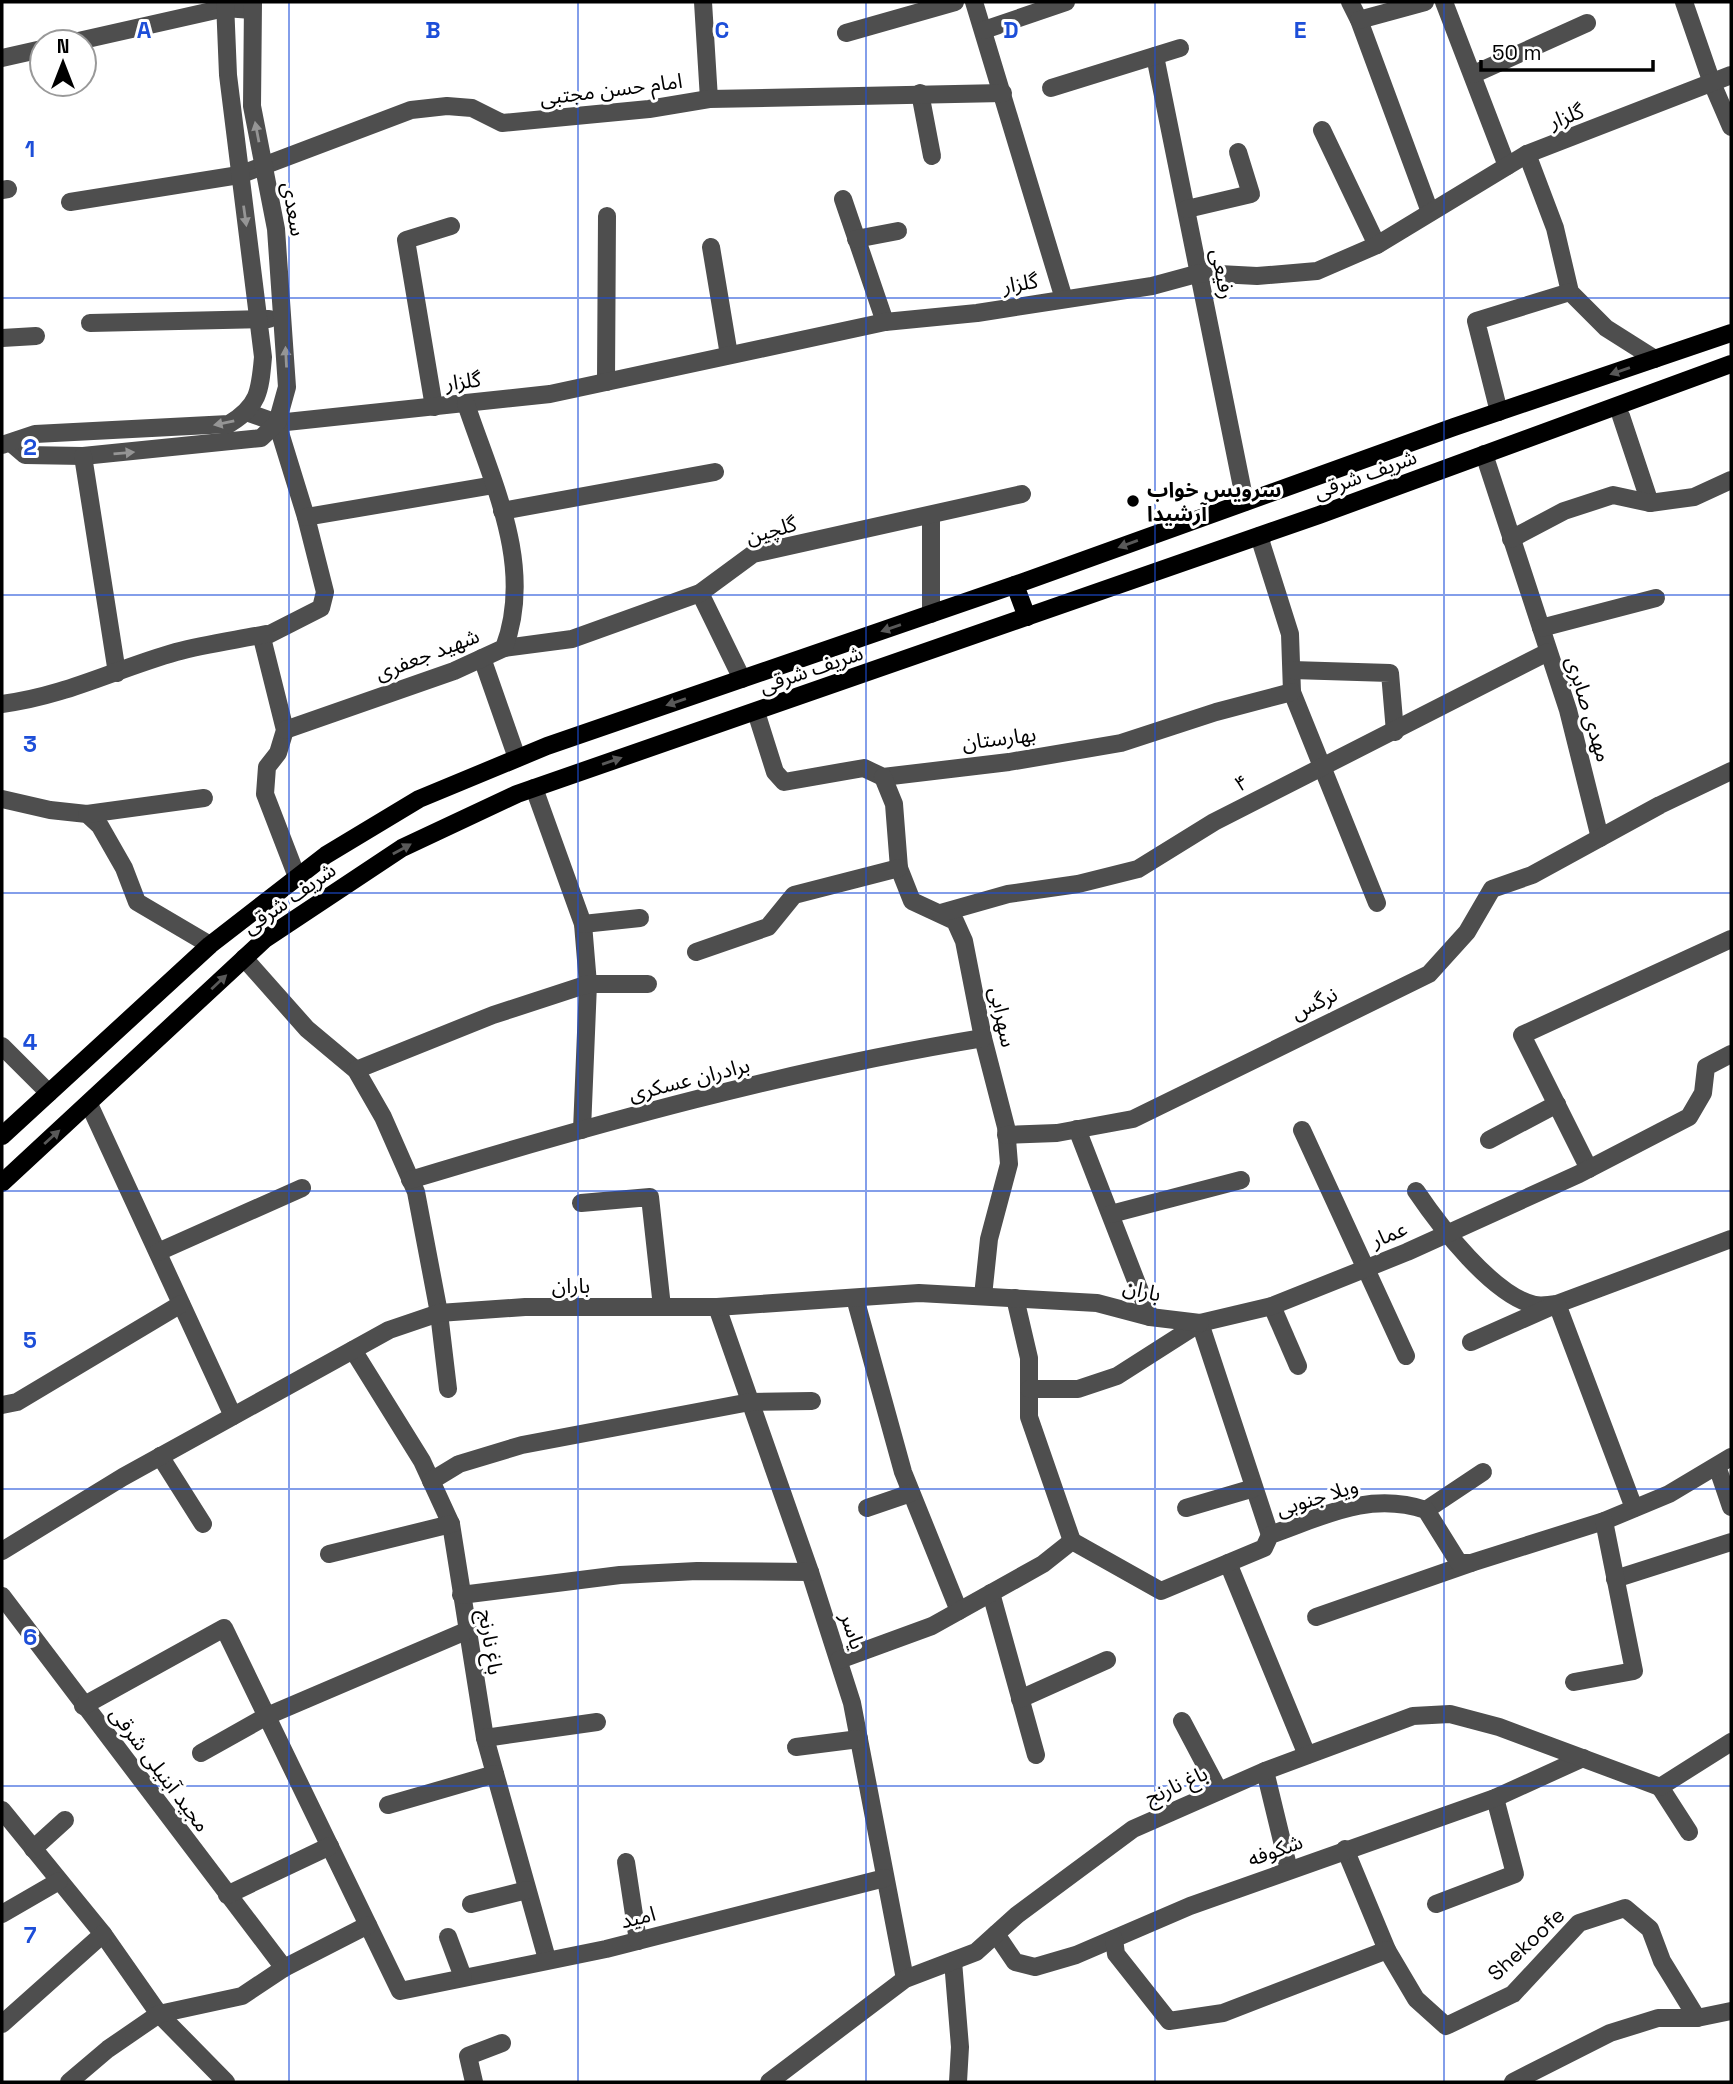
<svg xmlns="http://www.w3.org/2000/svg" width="1733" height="2084" font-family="'Space Grotesk','Noto Sans Arabic',sans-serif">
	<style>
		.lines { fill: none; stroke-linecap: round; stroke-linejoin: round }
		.minor { stroke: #4e4e4e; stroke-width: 18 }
		.major { stroke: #000; stroke-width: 18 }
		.oneway { fill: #959595 }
		.oneway2 { fill: #595959 }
		.grid { fill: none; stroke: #1d4ed8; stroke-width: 2; stroke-opacity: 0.55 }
		.poi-dot { fill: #000; stroke: #fff; stroke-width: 2.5 }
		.labels { text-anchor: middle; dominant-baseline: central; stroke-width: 6; stroke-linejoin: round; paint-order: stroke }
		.street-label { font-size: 21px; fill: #000; stroke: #fff }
		.poi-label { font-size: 21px; font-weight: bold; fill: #000; stroke: #fff; text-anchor: start }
		.grid-label { font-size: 23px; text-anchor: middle; font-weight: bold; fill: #1d4ed8; stroke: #fff; stroke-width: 6; stroke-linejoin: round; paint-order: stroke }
	</style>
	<rect width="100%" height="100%" fill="#fff"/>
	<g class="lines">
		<g class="minor">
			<path d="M 703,2 L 709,99"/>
			<path d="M 974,2 L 1064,299"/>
			<path d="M 1350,2 L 1359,20 L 1430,212"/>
			<path d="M 1444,2 L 1507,166"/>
			<path d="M 1684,2 L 1712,83 L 1731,127"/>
			<path d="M 1359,20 L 1425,2"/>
			<path d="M 984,30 L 1066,2"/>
			<path d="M 846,33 L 955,2"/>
			<path d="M 74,42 L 225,8 L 252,10"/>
			<path d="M 1155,56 L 1245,502"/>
			<path d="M 2,58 L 42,49"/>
			<path d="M 1474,74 L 1587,23"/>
			<path d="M 1051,88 L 1180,48"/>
			<path d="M 920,93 L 932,156"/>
			<path d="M 1322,130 L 1377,245"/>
			<path d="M 1527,154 L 1555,228 L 1570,292 L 1606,328 L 1655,359"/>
			<path d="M 2,190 L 8,189"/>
			<path d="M 843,199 L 885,322"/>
			<path d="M 70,202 L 239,175 L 411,110 L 447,106 L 472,108 L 502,123 L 649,109 L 709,99 L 1003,93"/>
			<path d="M 1187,209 L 1251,194 L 1238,152"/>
			<path d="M 856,239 L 898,231"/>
			<path d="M 711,247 L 729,355"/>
			<path d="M 90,323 L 269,319"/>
			<path d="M 2,338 L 36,336"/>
			<path d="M 606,382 L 607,216"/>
			<path d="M 434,407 L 406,240 L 451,226"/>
			<path d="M 1499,412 L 1476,321 L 1570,292"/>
			<path d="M 249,413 L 277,423 L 550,394 L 885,322 L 977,313 L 1152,286 L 1200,273 L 1257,276 L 1317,271 L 1377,245 L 1527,154 L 1731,75"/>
			<path d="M 1621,416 L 1650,503"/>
			<path d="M 277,423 L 306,517 L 325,592 L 321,608 L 262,638 L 285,730 L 278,753 L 267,767 L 265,794 L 297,877"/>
			<path d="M 11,443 L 25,455 L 83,456 L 261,438 L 277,423 L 287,387 L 276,229 L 252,106 L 253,2"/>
			<path d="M 2,445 L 35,434 L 229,424 C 259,406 260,391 263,357 L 228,75 L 225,2"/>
			<path d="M 1484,454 L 1568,710 L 1600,838"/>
			<path d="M 83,456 L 117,673"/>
			<path d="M 502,511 L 715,472"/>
			<path d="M 931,515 L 931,614"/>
			<path d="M 306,517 L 494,485"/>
			<path d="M 1259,536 L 1290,634 L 1292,692 L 1377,903"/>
			<path d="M 1511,539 L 1564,511 L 1613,495 L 1650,503 L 1694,497 L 1731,480"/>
			<path d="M 700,593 L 742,679"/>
			<path d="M 1541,628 L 1656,598"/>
			<path d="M 504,648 L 572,639 L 700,593 L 753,554 L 1022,494"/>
			<path d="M 482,658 L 517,758"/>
			<path d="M 1292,670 L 1390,673 L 1395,732"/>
			<path d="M 2,704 C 65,696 116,669 176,652 C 205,644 236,640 266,634"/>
			<path d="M 756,712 L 775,772 L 784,782 L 864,768 L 883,777 L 1009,762 L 1121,743 L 1216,712 L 1292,692"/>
			<path d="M 285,730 L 454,671 L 504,648 C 535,566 492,482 466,404"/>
			<path d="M 883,777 L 894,804 L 899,868 L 912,901 L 955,921 L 964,941 L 983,1038 L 1006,1127 L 1009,1164 L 989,1239 L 983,1296"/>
			<path d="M 534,788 L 583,924 L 588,984 L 582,1130"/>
			<path d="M 2,799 L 50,810 L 87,814 L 100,826 L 124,868 L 137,902 L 210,945"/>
			<path d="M 87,814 L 204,798"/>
			<path d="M 941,913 L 1008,894 L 1078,884 L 1138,869 L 1214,822 L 1548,652"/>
			<path d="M 583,924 L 640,918"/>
			<path d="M 696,952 L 768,927 L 794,895 L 899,868"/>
			<path d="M 244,958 L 307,1029 L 356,1070 L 383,1117 L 416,1192 L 439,1313 L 448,1389"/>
			<path d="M 2,1046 L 49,1093"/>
			<path d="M 356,1070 L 493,1015 L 588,984 L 648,984"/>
			<path d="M 89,1104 L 233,1416"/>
			<path d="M 1077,1129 L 1150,1317"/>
			<path d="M 1302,1130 L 1406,1356"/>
			<path d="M 1006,1135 L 1057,1133 L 1133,1119 L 1429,974 L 1467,932 L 1492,889 L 1532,875 L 1660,805 L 1731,771"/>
			<path d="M 1489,1140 L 1557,1104"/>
			<path d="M 1589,1169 L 1522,1035 L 1731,939"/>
			<path d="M 410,1180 C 598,1123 789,1070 983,1038"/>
			<path d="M 1416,1191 C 1439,1225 1493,1296 1535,1305 C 1542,1306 1550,1305 1557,1304 L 1731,1239"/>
			<path d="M 581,1203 L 650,1197 L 662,1307"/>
			<path d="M 1111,1214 L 1241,1180"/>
			<path d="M 158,1252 L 302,1188"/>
			<path d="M 855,1298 L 903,1472 L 959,1611"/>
			<path d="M 1015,1298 L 1029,1358 L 1029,1417 L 1072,1541"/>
			<path d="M 1272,1306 L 1298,1366"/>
			<path d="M 717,1307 L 810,1572 L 852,1703 L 905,1979"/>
			<path d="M 1200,1323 L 1270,1535"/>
			<path d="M 1471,1342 L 1557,1304 L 1634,1508"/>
			<path d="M 353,1350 L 422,1461 L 451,1524 L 485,1738 L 547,1959"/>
			<path d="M 1029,1389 L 1078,1389 L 1117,1376 L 1200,1323 L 1272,1306 L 1407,1252 L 1579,1174 L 1689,1117 L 1703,1093 L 1706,1067 L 1731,1054"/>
			<path d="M 2,1405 L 17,1402 L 181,1304"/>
			<path d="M 160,1456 L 203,1524"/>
			<path d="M 1717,1466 L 1731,1507"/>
			<path d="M 431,1481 L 459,1464 L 522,1445 L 750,1402 L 812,1401"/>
			<path d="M 867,1508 L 911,1493"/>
			<path d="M 1186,1508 L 1254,1488"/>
			<path d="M 1426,1510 L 1483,1472"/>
			<path d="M 2,1551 L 123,1477 L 389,1330 L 439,1313 L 525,1307 L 717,1307 L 919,1293 L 1097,1303 L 1150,1317 L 1200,1323"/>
			<path d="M 329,1554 L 451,1524"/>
			<path d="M 1228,1563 L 1307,1755"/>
			<path d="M 1615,1579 L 1731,1542"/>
			<path d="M 991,1593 L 1036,1755"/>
			<path d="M 461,1595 L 620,1575 L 697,1571 L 810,1572"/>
			<path d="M 2,1596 L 284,1968"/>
			<path d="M 1316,1617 L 1471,1563"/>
			<path d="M 839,1660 L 932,1626 L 1043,1564 L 1072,1541 L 1161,1591 L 1264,1548 L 1270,1535 C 1324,1516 1369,1491 1426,1510 L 1459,1563 L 1471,1563 L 1604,1521 L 1669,1494 L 1731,1457"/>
			<path d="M 1574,1682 L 1634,1671 L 1604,1521"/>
			<path d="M 1020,1699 L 1107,1660"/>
			<path d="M 83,1706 L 224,1628 L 400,1991 L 606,1949 L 885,1878"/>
			<path d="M 1182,1721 L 1219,1791"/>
			<path d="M 485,1738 L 597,1722"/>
			<path d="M 796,1747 L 859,1739"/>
			<path d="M 201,1753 L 267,1716 L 466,1631"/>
			<path d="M 1265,1771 L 1289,1870"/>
			<path d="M 1660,1787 L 1689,1832"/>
			<path d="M 388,1805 L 495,1774"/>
			<path d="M 2,1810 L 103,1934 L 159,2014 L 226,2082"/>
			<path d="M 33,1849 L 65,1820"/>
			<path d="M 1345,1849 L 1387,1950"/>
			<path d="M 626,1862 L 638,1941"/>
			<path d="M 227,1895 L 330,1846"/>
			<path d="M 471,1904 L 527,1890"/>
			<path d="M 1436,1904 L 1515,1874 L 1495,1798"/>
			<path d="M 2,1914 L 59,1881"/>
			<path d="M 996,1934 L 1015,1962 L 1035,1967 L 1076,1955 L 1190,1906 L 1495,1798 L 1583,1758"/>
			<path d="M 448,1937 L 463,1977"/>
			<path d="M 1114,1939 L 1116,1954 L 1169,2021 L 1223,2013 L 1387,1950 L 1416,1999 L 1446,2026 L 1513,1994 L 1579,1923 L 1625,1908 L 1650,1929 L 1662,1961 L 1697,2018"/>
			<path d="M 953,1961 L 960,2047 L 958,2082"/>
			<path d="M 2,2024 L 103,1934"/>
			<path d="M 69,2082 L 108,2049 L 159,2014 L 242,1996 L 284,1968 L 368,1925"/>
			<path d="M 474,2082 L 468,2056 L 502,2043"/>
			<path d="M 769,2082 L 905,1979 L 976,1952 L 1017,1915 L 1133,1829 L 1265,1771 L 1413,1716 L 1450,1714 L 1499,1727 L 1660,1787 L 1731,1742"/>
			<path d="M 1513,2082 L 1610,2033 L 1658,2018 L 1697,2018 L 1731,2011"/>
		</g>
		<g class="major">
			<path d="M 1015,585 L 1027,617"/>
			<path d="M 2,1136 L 210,945 L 326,855 L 419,799 L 547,746 L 1026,581 L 1454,427 L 1731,333"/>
			<path d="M 2,1183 L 265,939 L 402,848 L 517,794 L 1319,515 L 1731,364"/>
		</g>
	</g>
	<defs><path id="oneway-solid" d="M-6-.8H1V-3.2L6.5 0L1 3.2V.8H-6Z" transform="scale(1.75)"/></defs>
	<g class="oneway">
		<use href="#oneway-solid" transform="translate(257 132) rotate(-101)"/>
		<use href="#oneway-solid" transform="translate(245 216) rotate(82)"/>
		<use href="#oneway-solid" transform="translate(286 357) rotate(-93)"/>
		<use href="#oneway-solid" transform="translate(224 423) rotate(168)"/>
		<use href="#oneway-solid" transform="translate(124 453) rotate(-5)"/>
	</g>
	<g class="oneway2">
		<use href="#oneway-solid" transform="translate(1620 371) rotate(161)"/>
		<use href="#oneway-solid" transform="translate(1128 544) rotate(160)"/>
		<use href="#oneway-solid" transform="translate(891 628) rotate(161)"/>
		<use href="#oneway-solid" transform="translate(676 702) rotate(161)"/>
		<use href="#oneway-solid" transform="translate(612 761) rotate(-19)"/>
		<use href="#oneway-solid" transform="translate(402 849) rotate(-29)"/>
		<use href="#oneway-solid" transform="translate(219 982) rotate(-43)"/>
		<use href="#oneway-solid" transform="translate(52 1137) rotate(-42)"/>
	</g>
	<path class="grid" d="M 289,2 L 289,2082M 578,2 L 578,2082M 866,2 L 866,2082M 1155,2 L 1155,2082M 1444,2 L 1444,2082M 2,298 L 1731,298M 2,595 L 1731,595M 2,893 L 1731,893M 2,1191 L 1731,1191M 2,1489 L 1731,1489M 2,1786 L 1731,1786"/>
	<circle class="poi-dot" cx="1133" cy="501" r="7"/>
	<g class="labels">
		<g class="street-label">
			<text transform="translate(611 89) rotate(-7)">امام حسن مجتبی</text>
			<text transform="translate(1566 116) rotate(-21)">گلزار</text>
			<text transform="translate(294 209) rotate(80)">سعدی</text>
			<text transform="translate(1223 274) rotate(79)">رفیعی</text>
			<text transform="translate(1020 283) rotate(-9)">گلزار</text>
			<text transform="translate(463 381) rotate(-7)">گلزار</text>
			<text transform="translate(1365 474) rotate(-20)">شریف شرقی</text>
			<text transform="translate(771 530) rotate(-16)">گلچین</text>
			<text transform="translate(427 654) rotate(-21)">شهید جعفری</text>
			<text transform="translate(811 669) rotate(-19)">شریف شرقی</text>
			<text transform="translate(1589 709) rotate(73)">مهدی صابری</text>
			<text transform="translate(999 738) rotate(-7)">بهارستان</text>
			<text transform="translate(1241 783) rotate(-26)">۴</text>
			<text transform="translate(289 898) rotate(-35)">شریف شرقی</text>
			<text transform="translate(1314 1003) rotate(-26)">نرگس</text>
			<text transform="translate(1003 1017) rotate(78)">سهرابی</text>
			<text transform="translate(689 1079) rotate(-14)">برادران عسکری</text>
			<text transform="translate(1389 1234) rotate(-22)">عمار</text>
			<text x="571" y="1285">باران</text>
			<text transform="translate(1142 1290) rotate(13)">باران</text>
			<text transform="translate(1317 1497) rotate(-17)">ویلا جنوبی</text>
			<text transform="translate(853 1631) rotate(72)">یاسر</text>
			<text transform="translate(491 1642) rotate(81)">باغ نارنج</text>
			<text transform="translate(160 1769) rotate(53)">مجید آبنیلی شرقی</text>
			<text transform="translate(1176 1785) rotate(-24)">باغ نارنج</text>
			<text transform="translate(1275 1850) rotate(-20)">شکوفه</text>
			<text transform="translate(638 1917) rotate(-14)">امید</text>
			<text transform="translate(1526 1944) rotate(-43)">Shekoofe</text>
		</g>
		<g class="poi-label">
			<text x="1147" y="489">سرویس خواب<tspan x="1147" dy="24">آرشیدا</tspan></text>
		</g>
	</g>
	<g class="grid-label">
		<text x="144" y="38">A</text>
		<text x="433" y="38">B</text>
		<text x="722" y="38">C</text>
		<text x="1011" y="38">D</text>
		<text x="1300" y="38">E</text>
		<text x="30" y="157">1</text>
		<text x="30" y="455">2</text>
		<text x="30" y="752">3</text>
		<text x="30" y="1050">4</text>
		<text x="30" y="1348">5</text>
		<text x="30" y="1645">6</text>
		<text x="30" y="1943">7</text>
	</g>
	<rect width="1733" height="2084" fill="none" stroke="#000000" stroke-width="7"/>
	<g transform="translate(63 63)"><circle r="33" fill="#ffffff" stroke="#999999" stroke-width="2"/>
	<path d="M0-5L12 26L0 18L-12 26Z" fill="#000000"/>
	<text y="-10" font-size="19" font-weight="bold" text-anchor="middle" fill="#000000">N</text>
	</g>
	<path d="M1481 60v10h172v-10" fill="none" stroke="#000000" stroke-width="3.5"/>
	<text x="1492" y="60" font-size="21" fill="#000000" stroke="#ffffff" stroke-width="5" paint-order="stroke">50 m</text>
</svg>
